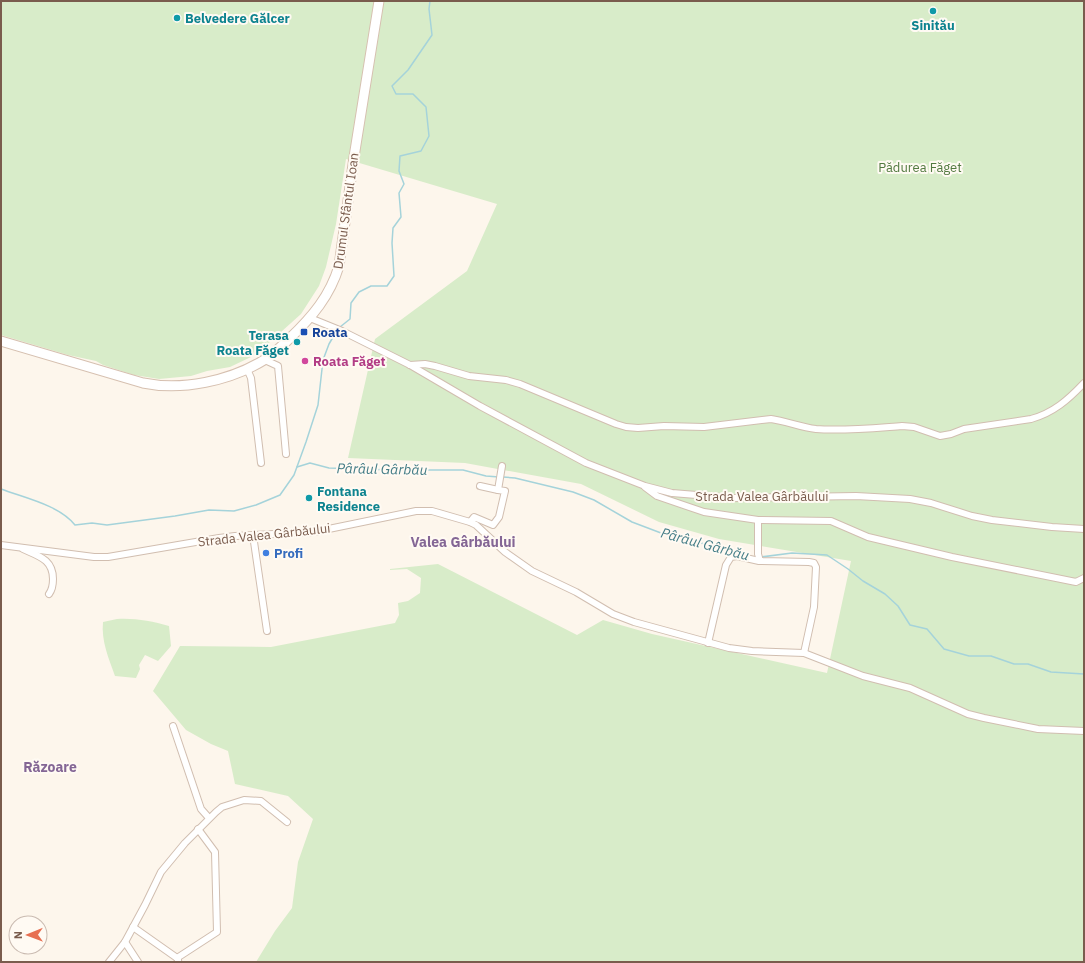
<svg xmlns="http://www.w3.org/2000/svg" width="1085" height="963" font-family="'IBM Plex Sans',sans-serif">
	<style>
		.green { fill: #d8ecc9 }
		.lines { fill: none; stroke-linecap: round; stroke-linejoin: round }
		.stream { stroke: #a5d3da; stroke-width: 1.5 }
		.street-casing { stroke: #d1beb0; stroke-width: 8 }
		.secondary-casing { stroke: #d6c0b0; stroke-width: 11 }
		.street { stroke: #fff; stroke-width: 6 }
		.secondary { stroke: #fff; stroke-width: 9 }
		.culture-dot { fill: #0f9aa8; stroke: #fffaf3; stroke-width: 1.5 }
		.transit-dot { fill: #1a4fb4; stroke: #fffaf3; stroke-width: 1.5 }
		.hotel-dot { fill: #d1479c; stroke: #fffaf3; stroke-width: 1.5 }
		.shop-dot { fill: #3f7fe0; stroke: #fffaf3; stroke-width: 1.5 }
		.labels { text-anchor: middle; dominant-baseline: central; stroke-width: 4; stroke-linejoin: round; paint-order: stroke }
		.culture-label { font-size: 13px; font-weight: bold; fill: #0d838f; stroke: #fffaf3; text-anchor: start }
		.park-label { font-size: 13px; fill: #537a41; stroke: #fffaf3 }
		.street-label { font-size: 13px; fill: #7a5c4d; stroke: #fffaf3 }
		.transit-label { font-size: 13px; font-weight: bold; fill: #164399; stroke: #fffaf3; text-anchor: start }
		.hotel-label { font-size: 13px; font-weight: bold; fill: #b23c85; stroke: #fffaf3; text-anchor: start }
		.shop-label { font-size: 13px; font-weight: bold; fill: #366cbe; stroke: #fffaf3; text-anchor: start }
		.water-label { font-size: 14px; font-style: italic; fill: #437c86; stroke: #fffaf3 }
		.neighbourhood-label { font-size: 14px; font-weight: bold; fill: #846695; stroke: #fffaf3 }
	</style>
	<rect width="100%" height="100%" fill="#fdf6ec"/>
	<g class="green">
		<path d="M 1,1 L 1084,1 L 1084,962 L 256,962 L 275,931 L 292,908 L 298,862 L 313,819 L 288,796 L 235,784 L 228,751 L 211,744 L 186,730 L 153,691 L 180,646 L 271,647 L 395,623 L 399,615 L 398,603 L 408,601 L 420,593 L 421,578 L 407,569 L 390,570 L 390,569 L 438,564 L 577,635 L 603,620 L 652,634 L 827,673 L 851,561 L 719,539 L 659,522 L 581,484 L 465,463 L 348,458 L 375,339 L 467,271 L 497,204 L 346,159 L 336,224 L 326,267 L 319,286 L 301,314 L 261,350 L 251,357 L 230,367 L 207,371 L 191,376 L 159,379 L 134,375 L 103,365 L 96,361 L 68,355 L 1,335 Z"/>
		<path d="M 117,619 C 135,618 152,621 169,626 L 171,646 L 158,661 L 145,655 L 139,665 L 140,669 L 136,678 L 115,676 C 109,659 101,641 103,622 Z"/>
	</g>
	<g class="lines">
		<g class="stream">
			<path d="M 340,327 L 350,319 L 351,303 L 359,292 L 371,286 L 387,286 L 394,276 L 392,243 L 393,228 L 401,217 L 399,193 L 404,184 L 399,171 L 400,156 L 421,151 L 429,136 L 426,107 L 413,94 L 396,94 L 392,86 L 408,70 L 432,35 L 429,9 L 430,1"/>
			<path d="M 297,467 L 310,463 L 329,468 L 393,470 L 463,470 L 486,476 L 499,477"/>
			<path d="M 503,477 L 515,478 L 573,492 L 594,500 L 632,522 L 661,533 L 690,540 L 737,553"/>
			<path d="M 1,489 C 25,498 59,505 75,525 L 92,523 L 107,525 L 175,516 L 209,510 L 234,511 L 256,505 L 280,495 L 294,475 L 306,442 L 318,405 L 323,360 L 329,344 L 336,332"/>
			<path d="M 761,557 L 792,553 L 827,555 L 848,569 L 863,581 L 885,594 L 898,606 L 910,625 L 927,629 L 944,649 L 969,656 L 991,656 L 1014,664 L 1028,664 L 1051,672 L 1084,674"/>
		</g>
		<defs>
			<g id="street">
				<path d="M 310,318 L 342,331 L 410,365 L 480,406 L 586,463 L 645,486 L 672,493 L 733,498 L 856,496 L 910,499 L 931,503 L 972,516 L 992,520 L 1052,527 L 1084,529"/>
				<path d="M 265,360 L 278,366 L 286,454"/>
				<path d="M 410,365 L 425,364 L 435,366 L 469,376 L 506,380 L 520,384 L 616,424 L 626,427 L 638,428 L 664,426 L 704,427 L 771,419 C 786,421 800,427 816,429 C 844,431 874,428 902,426 L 914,427 L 940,436 L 951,434 L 964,429 L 1031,419 C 1053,413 1068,400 1084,383"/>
				<path d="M 247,369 L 251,378 L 261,463"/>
				<path d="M 480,486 L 498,490"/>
				<path d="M 645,487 L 657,496 L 704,512 L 758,520 L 831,521 L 868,537 L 952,557 L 1076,582 L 1084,578"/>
				<path d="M 758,520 L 758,554 L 760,561 L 809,562 L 814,563 L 816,567 L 814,607 L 804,653"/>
				<path d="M 470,522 L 474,517 L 493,525 L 499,517 L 505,491 L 498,490 L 502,466"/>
				<path d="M 253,535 L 267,631"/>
				<path d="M 1,545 L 94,557 L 108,557 L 219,538 L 235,536 L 314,532 L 416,511 L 432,511 L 470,522 L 476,525 L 505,552 L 532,571 L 576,592 L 613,614 L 634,622 L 729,648 L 752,651 L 804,653 L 863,676 L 910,688 L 968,714 L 984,718 L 1038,729 L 1084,731"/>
				<path d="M 23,549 C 38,556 53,559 53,579 C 53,584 52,590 49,594"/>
				<path d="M 708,643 L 726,565 L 731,557 L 737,556 L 759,561"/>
				<path d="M 173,726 L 201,809 L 209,818"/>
				<path d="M 133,927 L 177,958 L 178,960"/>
				<path d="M 125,942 L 138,962"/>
				<path d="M 177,958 L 217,932 L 215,852 L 198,829"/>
				<path d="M 109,962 L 125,942 L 145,905 L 161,872 L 185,843 L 216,812 L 222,807 L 244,800 L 261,801 L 287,822"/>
			</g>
			<path id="secondary" d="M 1,341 L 143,383 C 182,391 230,381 264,360 C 274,354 282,346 290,338 C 312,317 330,296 339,266 L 354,157 L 379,1"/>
		</defs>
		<use href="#street" class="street-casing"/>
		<use href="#secondary" class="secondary-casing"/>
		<use href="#street" class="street"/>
		<use href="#secondary" class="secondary"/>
	</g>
	<g class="culture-dot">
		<circle cx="933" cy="11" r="4"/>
		<circle cx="177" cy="18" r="4"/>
		<circle cx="297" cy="342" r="4"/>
		<circle cx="309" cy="498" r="4"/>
	</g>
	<rect class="transit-dot" x="300" y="328" width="8" height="8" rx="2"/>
	<circle class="hotel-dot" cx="305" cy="361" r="4"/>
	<circle class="shop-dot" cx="266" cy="553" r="4"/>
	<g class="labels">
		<g class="culture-label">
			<text x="185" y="18">Belvedere Gălcer</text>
			<text x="933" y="25" text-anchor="middle">Sinitău</text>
			<text x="289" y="335" text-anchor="end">Terasa<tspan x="289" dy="15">Roata Făget</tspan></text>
			<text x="317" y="491">Fontana<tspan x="317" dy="15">Residence</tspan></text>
		</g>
		<g class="park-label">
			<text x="920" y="167">Pădurea Făget</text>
		</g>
		<g class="street-label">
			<text transform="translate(346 211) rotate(-82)">Drumul Sfântul Ioan</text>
			<text x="762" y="496">Strada Valea Gârbăului</text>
			<text transform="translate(264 535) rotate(-6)">Strada Valea Gârbăului</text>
		</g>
		<g class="transit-label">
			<text x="312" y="332">Roata</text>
		</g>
		<g class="hotel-label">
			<text x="313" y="361">Roata Făget</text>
		</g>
		<g class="shop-label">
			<text x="274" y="553">Profi</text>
		</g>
		<g class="water-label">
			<text transform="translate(382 469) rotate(1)">Pârâul Gârbău</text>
			<text transform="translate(705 544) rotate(15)">Pârâul Gârbău</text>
		</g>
		<g class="neighbourhood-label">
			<text x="463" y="542">Valea Gârbăului</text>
			<text x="50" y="767">Răzoare</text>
		</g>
	</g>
	<rect width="1085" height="963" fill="none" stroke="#7a5c4d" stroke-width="4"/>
	<g transform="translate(28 935) rotate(269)"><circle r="19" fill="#fffaf3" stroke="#cabbb1"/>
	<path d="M0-3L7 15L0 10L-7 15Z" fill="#e76f51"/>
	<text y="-6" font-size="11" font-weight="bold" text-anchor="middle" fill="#7a5c4d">N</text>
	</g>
</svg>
